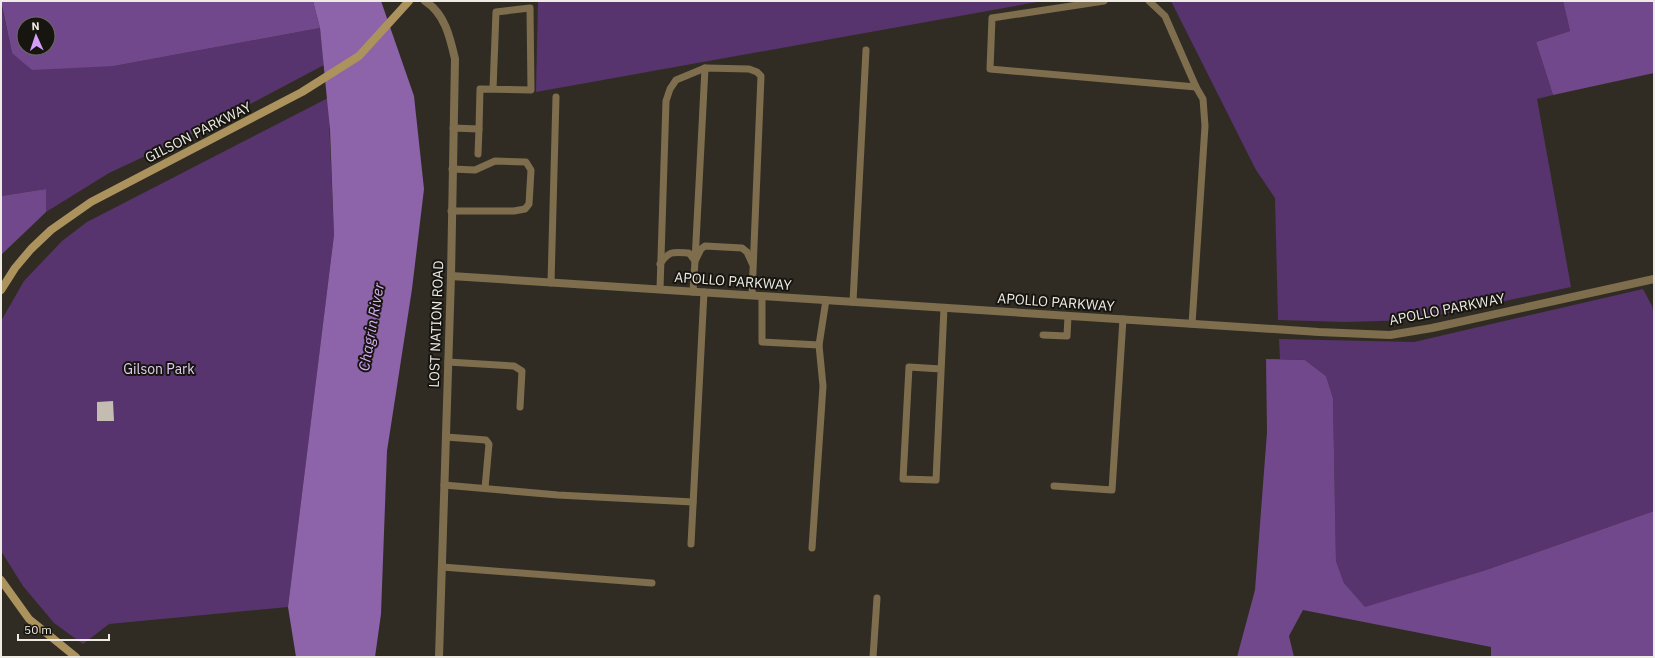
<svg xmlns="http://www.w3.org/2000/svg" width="1655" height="658" font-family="'IBM Plex Sans',sans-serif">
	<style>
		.green { fill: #57346d }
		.forest { fill: #70488b; fill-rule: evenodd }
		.water { fill: #8d63a9 }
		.building { fill: #c3bdb1 }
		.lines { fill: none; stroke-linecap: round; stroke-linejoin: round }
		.lane { stroke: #7e6e4e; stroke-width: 7 }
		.street { stroke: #7e6e4e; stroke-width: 8 }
		.secondary { stroke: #ac935e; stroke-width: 8 }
		.labels { text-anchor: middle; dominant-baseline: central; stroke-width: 4; stroke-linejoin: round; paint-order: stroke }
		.street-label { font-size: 14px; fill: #eeeae4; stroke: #171510 }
		.park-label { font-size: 14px; fill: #e1cbf2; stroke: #171510 }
		.water-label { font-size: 15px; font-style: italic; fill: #daadf9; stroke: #171510 }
	</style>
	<rect width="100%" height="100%" fill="#312c23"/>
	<g class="green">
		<path d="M 538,1 L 1043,1 L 536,92 Z"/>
		<path d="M 1171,1 L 1563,1 L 1570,31 L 1536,42 L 1553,95 L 1537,99 L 1571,287 L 1415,320 L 1345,322 L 1278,320 L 1275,198 L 1256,170 Z"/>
		<path d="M 1,3 L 12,53 L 114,66 L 320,28 L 324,65 L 205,128 L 109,173 L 46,212 L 46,189 L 1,196 Z"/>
		<path d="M 328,98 L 334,235 L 288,607 L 109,624 L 83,644 L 54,623 L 23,586 L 1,551 L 1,321 L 24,281 L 62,241 L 87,222 Z"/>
		<path d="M 1643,289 L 1652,306 L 1654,316 L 1654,511 L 1486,570 L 1365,608 L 1344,583 L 1336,561 L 1333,398 L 1326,376 L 1305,360 L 1280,359 L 1279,339 L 1414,342 Z"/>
	</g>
	<g class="forest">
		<path d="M 1,1 L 313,1 L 320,28 L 114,66 L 32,70 L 12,53 ZM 24,24 L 48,24 L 48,48 L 24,48 Z"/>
		<path d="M 1563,1 L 1654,1 L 1654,73 L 1553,95 L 1536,42 L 1570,31 Z"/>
		<path d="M 46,189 L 46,212 L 1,255 L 1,196 Z"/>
		<path d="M 1266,359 L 1305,360 L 1326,376 L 1333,398 L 1336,561 L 1344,583 L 1365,607 L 1486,570 L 1654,511 L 1654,657 L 1491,657 L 1491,647 L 1303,610 L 1289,636 L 1294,657 L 1237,657 L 1255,590 L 1267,432 Z"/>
	</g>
	<path class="water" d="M 313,1 L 381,1 L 414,96 L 424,189 L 412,289 L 387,451 L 381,614 L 375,657 L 296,657 L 288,607 L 334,235 L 330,130 L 320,28 Z"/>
	<path class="building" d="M 113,401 L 114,421 L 97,421 L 97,402 Z"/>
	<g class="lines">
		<g class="lane">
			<path d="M 1104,1 L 992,18 L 990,69 L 1196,87"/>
			<path d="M 1149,1 L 1165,16 L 1196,87 L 1203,99 L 1205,126 L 1192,324"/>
			<path d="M 453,128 L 479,129 L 480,89 L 531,90 L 530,8 L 496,12 L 493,89"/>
			<path d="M 478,154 L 479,129"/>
			<path d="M 451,211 L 514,211 L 525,209 L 529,204 L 531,170 L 526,162 L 495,161 L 475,170 L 452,169"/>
			<path d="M 696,259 L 701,249 L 705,246 L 742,248 L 747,252 L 752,263"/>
			<path d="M 695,261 L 705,68"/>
			<path d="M 660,264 C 669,250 674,252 689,253 L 695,261 L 693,292"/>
			<path d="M 551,283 L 556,97"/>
			<path d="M 660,289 L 666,101 L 670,89 L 676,80 L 705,68 L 749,69 L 757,72 L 761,76 L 752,295"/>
			<path d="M 762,296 L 762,342 L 819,345 L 826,300"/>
			<path d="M 853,302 L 866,50"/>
			<path d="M 1043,335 L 1067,336 L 1068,316"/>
			<path d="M 448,362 L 514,366 L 522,371 L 520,407"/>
			<path d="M 941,369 L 909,367 L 903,479 L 936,480 L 944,308"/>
			<path d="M 446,437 L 486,440 L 489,444 L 485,488"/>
			<path d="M 444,485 L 558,495 L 693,502"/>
			<path d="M 1054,486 L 1112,490 L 1123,319"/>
			<path d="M 691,544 L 704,292"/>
			<path d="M 812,548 L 823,386 L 819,345"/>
			<path d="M 442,567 L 652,583"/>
			<path d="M 873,657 L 877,598"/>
		</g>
		<g class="street">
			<path d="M 425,1 C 445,14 450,37 455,59 L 451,276 L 439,657"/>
			<path d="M 451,276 L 1319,332 L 1390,335 L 1432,328 L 1654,279"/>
		</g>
		<g class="secondary">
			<path d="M 1,290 L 15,268 L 31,249 L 51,230 L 91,202 L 302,92 L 359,56 L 409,1"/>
			<path d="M 1,580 L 29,619 L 76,657"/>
		</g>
	</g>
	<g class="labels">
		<g class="street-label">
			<text transform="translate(198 132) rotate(-27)">GILSON PARKWAY</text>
			<text transform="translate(733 281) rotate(4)">APOLLO PARKWAY</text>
			<text transform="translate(1056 302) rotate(4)">APOLLO PARKWAY</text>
			<text transform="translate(1447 309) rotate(-11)">APOLLO PARKWAY</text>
			<text transform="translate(436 324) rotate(-88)">LOST NATION ROAD</text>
		</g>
		<g class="park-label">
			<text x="159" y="369">Gilson Park</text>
		</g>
		<g class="water-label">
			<text transform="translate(371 327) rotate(-80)">Chagrin River</text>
		</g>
	</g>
	<rect width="1655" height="658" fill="none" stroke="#eeeae4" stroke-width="4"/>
	<g transform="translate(36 36) rotate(357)"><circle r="19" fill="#171510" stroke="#6d6a65"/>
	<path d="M0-3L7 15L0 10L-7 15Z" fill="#d49cfb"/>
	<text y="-6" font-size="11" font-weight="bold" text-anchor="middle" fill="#eeeae4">N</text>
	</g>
	<path d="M18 634v6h91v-6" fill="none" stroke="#eeeae4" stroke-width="2"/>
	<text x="24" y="634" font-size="12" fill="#eeeae4" stroke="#171510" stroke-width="3" paint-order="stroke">50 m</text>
</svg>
